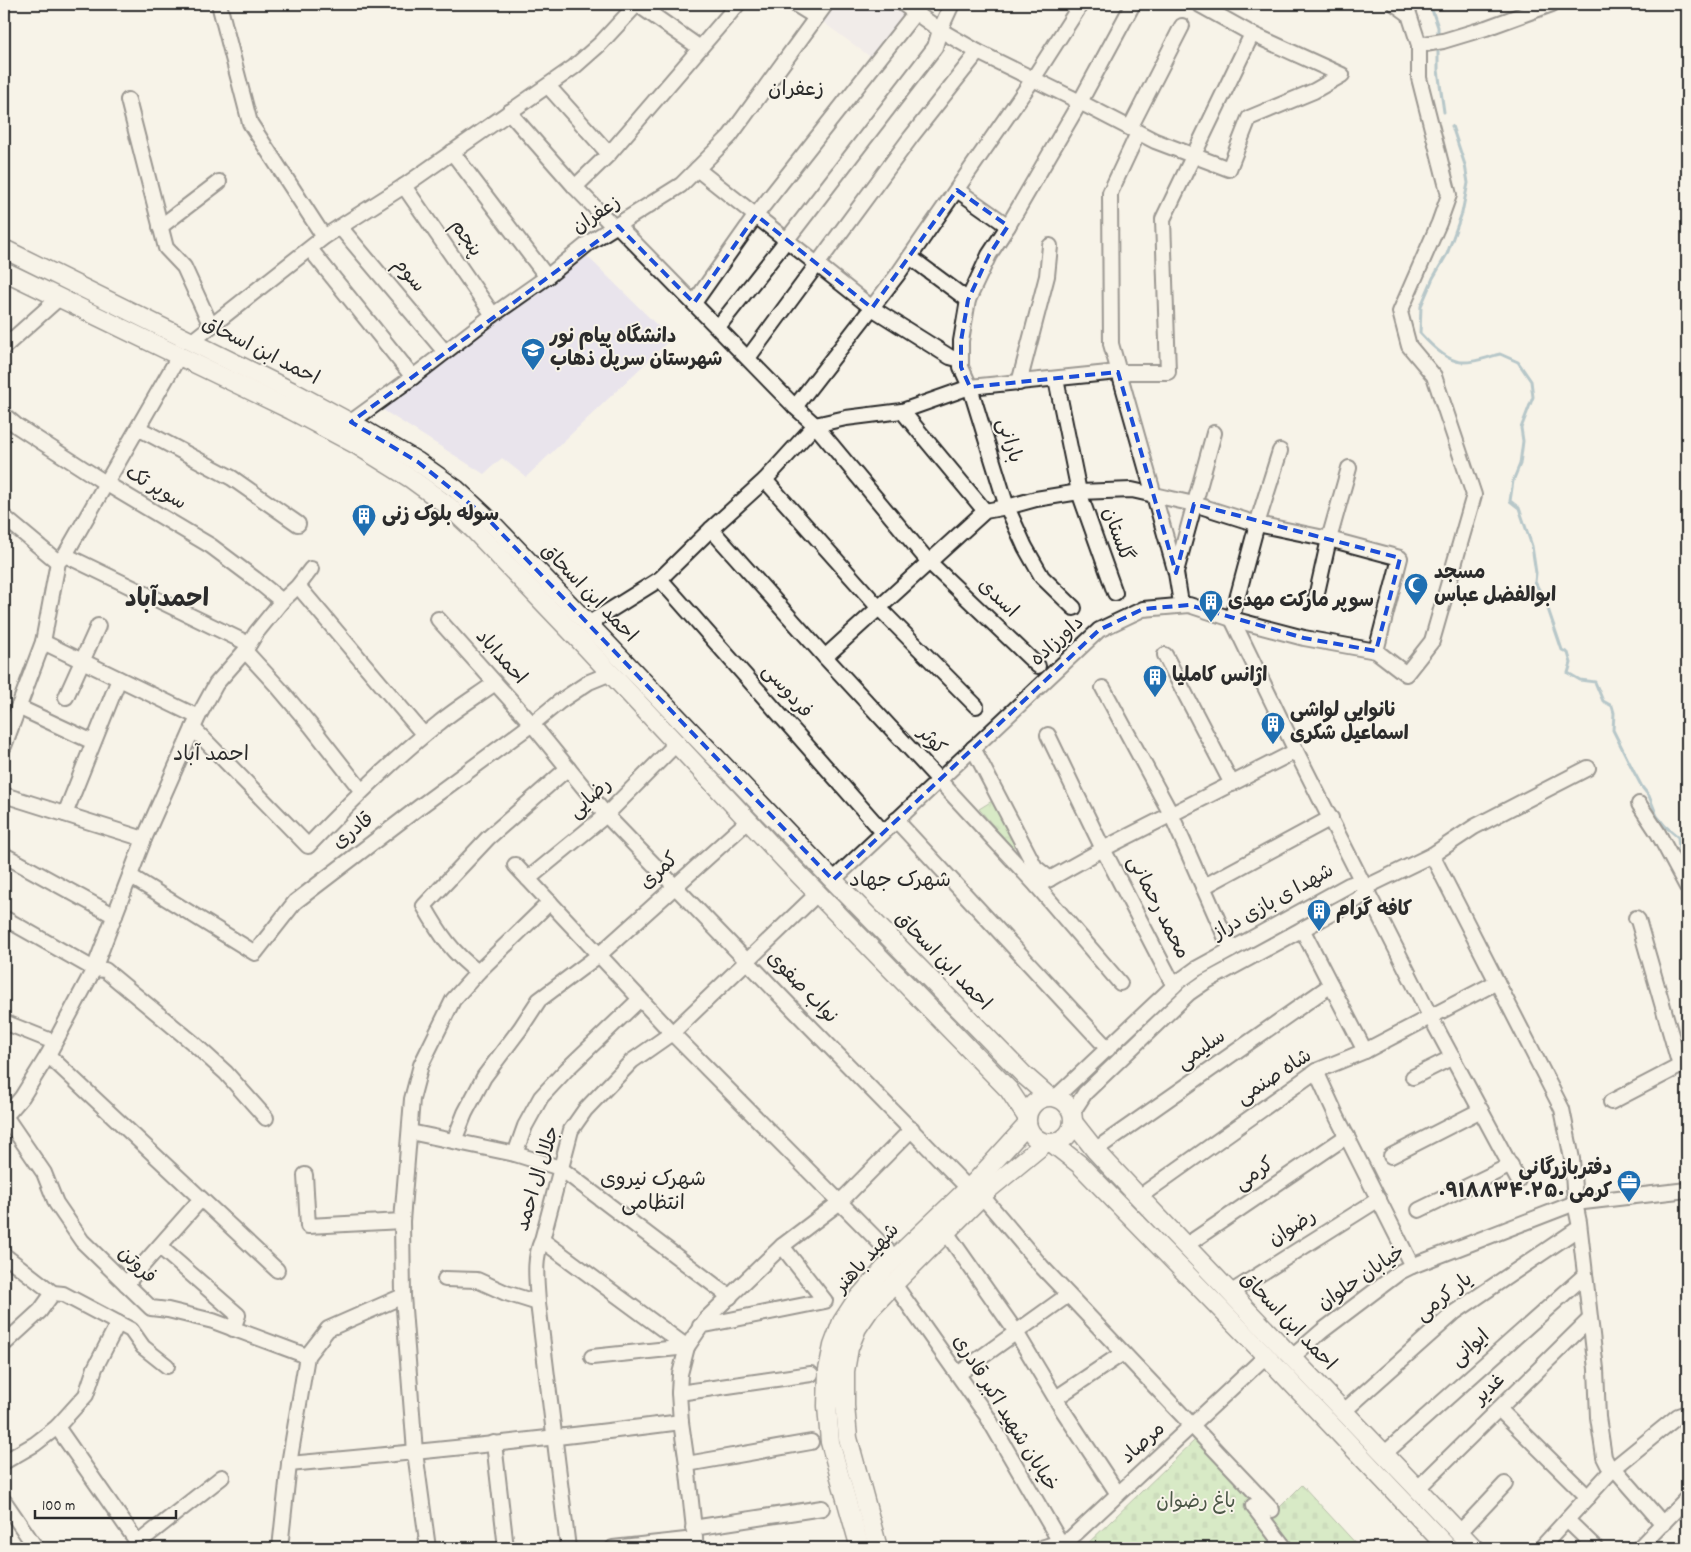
<svg xmlns="http://www.w3.org/2000/svg" width="1691" height="1552" font-family="Dekko,'Playpen Sans Arabic',sans-serif">
	<style>
		.built { fill: #e9e4ec }
		.forest { fill: url(#forest-crowns); stroke: #6e8564 }
		.cemetery { fill: url(#cemetery-stones); stroke: #6e8564 }
		.lines { fill: none; stroke-linecap: round; stroke-linejoin: round }
		.stream { stroke: #6993a4; stroke-width: 3 }
		.minor-casing { stroke: #2b2b2b; stroke-width: 18 }
		.major-casing { stroke: #2b2b2b; stroke-width: 21 }
		.minor { stroke: #f7f3e8; stroke-width: 14 }
		.major { stroke: #f7f3e8; stroke-width: 18 }
		.marked { fill: none; stroke: #1d4ed8; stroke-width: 4; stroke-dasharray: 10 6; stroke-linejoin: round }
		.labels { text-anchor: middle; dominant-baseline: central; stroke-width: 4; stroke-linejoin: round; paint-order: stroke }
		.street-label { font-size: 20px; fill: #2b2b2b; stroke: #f7f3e8 }
		.poi-label { font-size: 20px; font-weight: bold; fill: #2b2b2b; stroke: #f7f3e8; text-anchor: start }
		.park-label { font-size: 20px; fill: #4c5848; stroke: #f7f3e8 }
		.neighbourhood-label { font-size: 21px; fill: #2b2b2b; stroke: #f7f3e8 }
		.district-label { font-size: 25px; font-weight: bold; fill: #2b2b2b; stroke: #f7f3e8 }
	</style>
	<defs>
		<pattern id="forest-crowns" width="20" height="18" patternUnits="userSpaceOnUse" patternTransform="scale(1.25)"><rect width="20" height="18" fill="#b1df9d"/><path d="M2 6a3 3 0 1 1 6 0M12 15a3 3 0 1 1 6 0" fill="none" stroke="#98c087"/></pattern>
		<pattern id="cemetery-stones" width="16" height="16" patternUnits="userSpaceOnUse" patternTransform="scale(1.25)"><rect width="16" height="16" fill="#b1df9d"/><path d="M2 7V4a2 2 0 0 1 4 0v3zM10 15v-3a2 2 0 0 1 4 0v3z" fill="#98c087"/></pattern>
	</defs>
	<rect width="100%" height="100%" fill="#f7f3e8"/>
	<filter id="ink" filterUnits="userSpaceOnUse"><feTurbulence type="fractalNoise" baseFrequency=".02" numOctaves="2"/><feDisplacementMap in="SourceGraphic" scale="10" xChannelSelector="R" yChannelSelector="G"/><feConvolveMatrix kernelMatrix="1 2 1 2 8 2 1 2 1" color-interpolation-filters="sRGB"/></filter>
	<g filter="url(#ink)">
		<g class="built">
			<path d="M 829,4 L 893,4 L 904,15 L 872,58 L 816,17 Z"/>
			<path d="M 585,254 L 671,339 L 526,477 L 502,458 L 484,474 L 383,410 L 385,403 Z"/>
		</g>
		<path class="forest" d="M 992,801 L 1016,845 L 1012,847 L 979,809 Z"/>
		<path class="cemetery" d="M 1197,1438 L 1270,1517 L 1302,1485 L 1360,1548 L 1083,1548 Z"/>
		<g class="lines">
			<g class="stream">
				<path d="M 1430,4 L 1438,27 L 1438,39"/>
				<path d="M 1438,45 L 1438,70 L 1444,112"/>
				<path d="M 1452,126 L 1465,165 L 1468,183 L 1462,213 L 1447,254 L 1433,278 L 1421,306 L 1420,333 C 1429,343 1447,361 1461,362 C 1474,363 1488,357 1500,354 L 1518,362 L 1531,381 L 1533,397 L 1521,428 L 1523,441 L 1520,464 L 1513,481 L 1510,501 L 1519,508 L 1532,546 L 1536,573 L 1535,582 L 1546,603 L 1562,650 L 1568,653 L 1571,663 L 1568,673 L 1580,680 L 1595,682 L 1603,701 L 1612,706 L 1614,713 L 1613,730 L 1634,772 L 1642,787 L 1649,796 L 1657,816 L 1665,826 L 1678,837 L 1679,849 L 1687,867"/>
			</g>
			<defs>
				<g id="minor">
					<path d="M 219,4 L 250,123 L 324,237"/>
					<path d="M 637,4 L 700,48"/>
					<path d="M 795,4 L 816,17"/>
					<path d="M 903,4 L 940,30 L 978,52 L 1070,97 L 1155,141 L 1229,169 L 1249,118 L 1314,91 L 1342,75 L 1252,34"/>
					<path d="M 1419,45 L 1443,41 L 1486,28 L 1552,4"/>
					<path d="M 548,86 L 609,154"/>
					<path d="M 128,100 L 166,248 L 184,267 L 211,326"/>
					<path d="M 509,112 L 575,187 L 614,227"/>
					<path d="M 1130,128 L 1182,26"/>
					<path d="M 1138,133 L 1110,193 L 1111,344 L 1176,573 L 1180,597"/>
					<path d="M 452,152 L 547,277"/>
					<path d="M 697,169 L 872,308 L 950,357 L 961,360"/>
					<path d="M 404,186 L 493,315"/>
					<path d="M 575,187 L 609,154 L 738,4"/>
					<path d="M 957,190 L 1008,226"/>
					<path d="M 618,226 L 795,407 L 815,425 L 928,561 L 1038,666"/>
					<path d="M 160,227 L 219,182"/>
					<path d="M 340,227 L 445,352"/>
					<path d="M 310,249 L 413,377"/>
					<path d="M 910,257 L 968,300"/>
					<path d="M 694,303 L 756,215 L 915,13 L 920,4"/>
					<path d="M 718,327 L 782,246 L 935,47 L 940,30 L 952,4"/>
					<path d="M 191,342 L 324,237 L 404,186 L 574,67 L 600,44 L 637,4"/>
					<path d="M 4,347 L 59,298"/>
					<path d="M 748,358 L 911,137 L 978,52"/>
					<path d="M 1056,379 L 1079,492 L 1115,593"/>
					<path d="M 1019,383 L 1047,276 L 1050,246"/>
					<path d="M 795,407 L 898,274 L 1033,79 L 1081,4"/>
					<path d="M 902,411 L 985,511"/>
					<path d="M 4,415 L 17,426 L 107,484 L 211,546 L 255,579 L 282,601"/>
					<path d="M 351,422 L 413,377 L 493,315 L 547,277 L 590,242 L 681,185 L 730,136 L 826,4"/>
					<path d="M 138,428 L 232,478 L 298,524"/>
					<path d="M 765,480 L 879,608 L 976,706"/>
					<path d="M 4,517 L 58,562"/>
					<path d="M 711,529 L 825,657 L 1037,886 L 1120,983"/>
					<path d="M 65,555 L 249,644"/>
					<path d="M 1176,572 L 1214,433"/>
					<path d="M 660,579 L 883,832"/>
					<path d="M 298,586 L 424,735"/>
					<path d="M 1316,597 L 1329,539 L 1349,468"/>
					<path d="M 1074,608 L 1042,577 L 1025,547 L 1007,507 L 970,387 L 961,367 L 961,341 L 968,300 L 989,255 L 1008,226 L 1080,102 L 1133,4"/>
					<path d="M 1234,610 L 1257,524 L 1280,451"/>
					<path d="M 438,619 L 532,724 L 606,815 L 795,1011 L 968,1188"/>
					<path d="M 1232,619 L 1296,751 L 1430,1016 L 1518,1180"/>
					<path d="M 588,624 L 660,579 L 711,529 L 765,480 L 815,425 L 846,418 L 902,411 L 970,387 L 1118,372 L 1168,372 L 1163,219 L 1252,34 L 1198,4"/>
					<path d="M 43,642 L 198,717"/>
					<path d="M 245,651 L 279,688 L 311,726 L 361,790"/>
					<path d="M 1165,655 L 1232,784"/>
					<path d="M 825,657 L 985,511 L 1007,507 L 1036,499 L 1079,492 L 1132,490 L 1194,504 L 1257,524 L 1329,539 L 1400,558 L 1376,651"/>
					<path d="M 1103,688 L 1171,814 L 1231,950"/>
					<path d="M 66,697 L 98,626"/>
					<path d="M 18,707 L 93,742"/>
					<path d="M 193,728 L 308,846 C 350,802 392,760 439,723 C 457,708 477,696 495,683"/>
					<path d="M 1048,735 L 1103,849 L 1174,986"/>
					<path d="M 4,746 L 43,642 L 58,562 L 65,555 L 179,356"/>
					<path d="M 973,748 L 1035,867 L 1050,879"/>
					<path d="M 4,795 L 144,839"/>
					<path d="M 1639,804 L 1658,833 L 1687,887"/>
					<path d="M 65,814 L 119,679"/>
					<path d="M 896,820 L 1108,1049"/>
					<path d="M 4,855 L 115,916"/>
					<path d="M 1432,855 L 1562,1109 L 1572,1159 L 1575,1203 L 1579,1222 L 1596,1369 L 1598,1417 L 1604,1457 L 1608,1465 L 1614,1468 L 1678,1416 L 1687,1413"/>
					<path d="M 515,865 L 672,1033 L 895,1258"/>
					<path d="M 130,876 L 255,953 L 295,902 L 418,808 L 532,724 L 559,702 L 589,682 L 611,673"/>
					<path d="M 528,879 L 606,815 L 677,743"/>
					<path d="M 833,880 L 1099,630 L 1143,609 L 1189,605 L 1232,619 L 1304,638 L 1376,651 L 1406,674 L 1432,641 L 1474,495 L 1434,376 L 1409,346 L 1400,312 L 1439,223 L 1449,195 L 1419,78 L 1419,45 L 1409,14 L 1395,4"/>
					<path d="M 1037,886 L 1103,849 L 1296,751"/>
					<path d="M 1203,887 L 1331,818"/>
					<path d="M 1366,887 L 1432,855 L 1474,827 L 1588,768"/>
					<path d="M 4,918 L 94,969 L 105,970 L 192,1042 L 226,1073 L 266,1118"/>
					<path d="M 1636,918 L 1638,920 L 1680,1066"/>
					<path d="M 1302,929 L 1365,1051"/>
					<path d="M 478,972 C 452,953 440,934 424,906 L 488,838 L 568,768"/>
					<path d="M 4,1022 L 54,1042"/>
					<path d="M 48,1055 L 277,1270"/>
					<path d="M 1316,1071 L 1337,1117 L 1412,1266"/>
					<path d="M 1413,1077 L 1453,1057"/>
					<path d="M 1056,1097 L 1178,982 L 1196,969 L 1349,885 L 1358,882 L 1366,887"/>
					<path d="M 1611,1102 L 1680,1066 L 1687,1064"/>
					<path d="M 1072,1113 L 1085,1093 L 1189,993 L 1205,982 L 1356,900 L 1364,894 L 1366,887"/>
					<path d="M 5,1116 L 44,1173 L 56,1203 L 82,1241 L 151,1308 L 168,1310 L 213,1321 L 307,1356"/>
					<path d="M 4,1118 L 22,1097 L 48,1055 L 94,969 L 144,839 L 198,717 L 216,684 L 245,651 L 256,633 L 282,601 L 298,586 L 311,569"/>
					<path d="M 410,1132 L 515,1154 L 560,1168 L 730,1297"/>
					<path d="M 454,1141 L 465,1113 L 484,1077 L 520,1029 L 539,1000 L 599,955 L 749,820"/>
					<path d="M 1095,1150 L 1331,985"/>
					<path d="M 515,1154 L 525,1126 L 541,1097 L 567,1069 L 640,999"/>
					<path d="M 1391,1156 L 1481,1110"/>
					<path d="M 305,1175 L 308,1226 L 402,1221"/>
					<path d="M 982,1196 L 1042,1267 L 1272,1510"/>
					<path d="M 1139,1197 L 1316,1071 L 1365,1051 L 1497,982"/>
					<path d="M 1419,1210 L 1511,1165"/>
					<path d="M 946,1232 L 1016,1332 L 1062,1409 L 1118,1494"/>
					<path d="M 542,1240 L 687,1347"/>
					<path d="M 1185,1246 L 1347,1136"/>
					<path d="M 160,1247 L 238,1315 L 233,1329"/>
					<path d="M 4,1255 L 53,1293 L 63,1294 L 131,1330 L 143,1347 L 167,1366"/>
					<path d="M 445,1279 L 477,1280 L 506,1293 L 538,1303"/>
					<path d="M 126,1284 L 201,1199"/>
					<path d="M 894,1284 L 987,1416 L 1060,1542"/>
					<path d="M 1230,1293 L 1379,1199"/>
					<path d="M 700,1326 L 825,1301 L 782,1246"/>
					<path d="M 4,1344 L 40,1311 L 53,1293"/>
					<path d="M 592,1357 L 687,1347"/>
					<path d="M 1291,1358 L 1322,1331 L 1400,1272 L 1412,1266 L 1575,1203 L 1687,1190"/>
					<path d="M 958,1374 L 1068,1295"/>
					<path d="M 679,1393 L 811,1374"/>
					<path d="M 1056,1398 L 1123,1353"/>
					<path d="M 1499,1409 L 1588,1497"/>
					<path d="M 1343,1412 L 1455,1312 L 1579,1228"/>
					<path d="M 57,1427 L 138,1543 L 222,1477"/>
					<path d="M 494,1443 L 506,1548"/>
					<path d="M 1384,1454 L 1585,1275"/>
					<path d="M 4,1462 L 35,1444 L 57,1427 L 86,1395 L 95,1368 L 118,1323"/>
					<path d="M 289,1464 C 420,1452 550,1439 681,1422"/>
					<path d="M 687,1464 L 811,1442"/>
					<path d="M 1417,1489 L 1590,1319"/>
					<path d="M 4,1501 L 36,1548"/>
					<path d="M 1253,1506 L 1285,1548"/>
					<path d="M 1567,1520 L 1596,1548"/>
					<path d="M 693,1528 L 822,1508"/>
					<path d="M 1459,1533 L 1505,1484"/>
					<path d="M 280,1548 L 289,1464 L 307,1356 L 328,1329 L 403,1296"/>
					<path d="M 428,1548 L 415,1452 L 403,1296 L 402,1221 L 412,1099 L 421,1065 L 453,1000 L 478,972 L 550,902"/>
					<path d="M 568,1548 L 538,1303 C 537,1282 533,1260 542,1240 L 571,1130 L 585,1110 L 632,1061 L 672,1033 L 818,893"/>
					<path d="M 613,1548 L 695,1539"/>
					<path d="M 696,1548 L 687,1464 L 681,1422 L 679,1393 L 680,1374 L 687,1347 L 706,1319 L 782,1246 L 840,1202 L 912,1129"/>
					<path d="M 1041,1548 L 1070,1539 L 1266,1356"/>
					<path d="M 1541,1548 L 1614,1468 L 1663,1524"/>
					<path d="M 1639,1548 L 1687,1498"/>
				</g>
				<g id="major">
					<path d="M 4,249 L 297,394 L 364,430 L 418,462 L 456,489 L 485,516 L 833,880 L 1024,1075 L 1048,1096"/>
					<path d="M 4,271 L 291,410 L 357,445 L 410,478 L 447,505 L 474,530 L 586,647 L 785,860 L 1009,1090 L 1027,1117"/>
					<circle cx="1050" cy="1120" r="23"/>
					<path d="M 1073,1122 L 1095,1150 L 1139,1197 L 1474,1548"/>
					<path d="M 1052,1143 L 1079,1164 L 1246,1335 L 1448,1548"/>
					<path d="M 860,1548 L 830,1442 L 827,1406 L 828,1370 L 833,1346 L 842,1322 L 855,1302 L 885,1268 L 976,1181 L 1027,1125"/>
					<path d="M 878,1548 L 848,1438 L 845,1406 L 845,1371 L 849,1348 L 857,1328 L 870,1309 L 893,1285 L 989,1189 L 1045,1143"/>
				</g>
			</defs>
			<use href="#minor" class="minor-casing"/>
			<use href="#major" class="major-casing"/>
			<use href="#minor" class="minor"/>
			<use href="#major" class="major"/>
		</g>
	</g>
	<path d="M0 0H1691V1552H0ZM 957,190 L 1008,226 L 989,255 L 968,300 L 961,341 L 961,367 L 970,387 L 1118,372 L 1176,573 L 1194,504 L 1400,558 L 1376,651 L 1304,638 L 1189,605 L 1143,609 L 1099,630 L 833,880 L 485,516 L 418,462 L 351,422 L 618,226 L 694,303 L 756,215 L 872,308 Z" fill="#f7f3e8" fill-opacity=".55" fill-rule="evenodd"/>
	<path class="marked" d="M 957,190 L 1008,226 L 989,255 L 968,300 L 961,341 L 961,367 L 970,387 L 1118,372 L 1176,573 L 1194,504 L 1400,558 L 1376,651 L 1304,638 L 1189,605 L 1143,609 L 1099,630 L 833,880 L 485,516 L 418,462 L 351,422 L 618,226 L 694,303 L 756,215 L 872,308 Z"/>
	<defs>
		<symbol id="university-pin" viewBox="-11 -11 22 30"><path d="M0 17L-7.5 6A9.5 9.5 0 1 1 7.5 6Z" fill="#1f6fb2" stroke="#f7f3e8"/><path d="M0-5L7-2L0 1L-7-2ZM-4 1L0 2.5L4 1V4Q0 6-4 4Z" fill="#fff"/></symbol>
		<symbol id="building-pin" viewBox="-11 -11 22 30"><path d="M0 17L-7.5 6A9.5 9.5 0 1 1 7.5 6Z" fill="#1f6fb2" stroke="#f7f3e8"/><path d="M-4-6H4V6H1V3H-1V6H-4ZM-2.5-4.3h1.7v1.8h-1.7ZM.8-4.3h1.7v1.8H.8ZM-2.5-1h1.7V.8h-1.7ZM.8-1h1.7V.8H.8Z" fill="#fff"/></symbol>
		<symbol id="mosque-pin" viewBox="-11 -11 22 30"><path d="M0 17L-7.5 6A9.5 9.5 0 1 1 7.5 6Z" fill="#1f6fb2" stroke="#f7f3e8"/><path d="M3.5-4.9A6 6 0 1 0 3.5 4.9A5 5 0 1 1 3.5-4.9Z" fill="#fff"/></symbol>
		<symbol id="office-pin" viewBox="-11 -11 22 30"><path d="M0 17L-7.5 6A9.5 9.5 0 1 1 7.5 6Z" fill="#1f6fb2" stroke="#f7f3e8"/><path d="M-6-3h4V-5.5h4V-3h4V5H-6ZM-1-4.5V-3h2v-1.5ZM-6 0V1H6V0Z" fill="#fff"/></symbol>
	</defs>
	<g fill-rule="evenodd">
		<use href="#university-pin" x="519" y="336" width="28" height="38"/>
		<use href="#building-pin" x="350" y="502" width="28" height="38"/>
		<use href="#mosque-pin" x="1402" y="571" width="28" height="38"/>
		<use href="#building-pin" x="1197" y="588" width="28" height="38"/>
		<use href="#building-pin" x="1141" y="663" width="28" height="38"/>
		<use href="#building-pin" x="1259" y="710" width="28" height="38"/>
		<use href="#building-pin" x="1305" y="897" width="28" height="38"/>
		<use href="#office-pin" x="1615" y="1168" width="28" height="38"/>
	</g>
	<g class="labels">
		<g class="street-label">
			<text transform="translate(597 216) rotate(-33)">زعفران</text>
			<text transform="translate(465 239) rotate(56)">پنجم</text>
			<text transform="translate(408 276) rotate(50)">سوم</text>
			<text transform="translate(260 352) rotate(27)">احمد ابن اسحاق</text>
			<text transform="translate(1008 441) rotate(73)">بارانی</text>
			<text transform="translate(155 489) rotate(31)">سوپر تک</text>
			<text transform="translate(1116 535) rotate(70)">گلستان</text>
			<text transform="translate(588 594) rotate(46)">احمد ابن اسحاق</text>
			<text transform="translate(997 599) rotate(44)">اسدی</text>
			<text transform="translate(1058 642) rotate(-42)">داورزاده</text>
			<text transform="translate(500 658) rotate(48)">احمداباد</text>
			<text transform="translate(786 692) rotate(49)">فردوسی</text>
			<text transform="translate(931 742) rotate(47)">کوثر</text>
			<text transform="translate(591 799) rotate(-42)">رضایی</text>
			<text transform="translate(354 832) rotate(-38)">قادری</text>
			<text transform="translate(660 872) rotate(-42)">کمری</text>
			<text transform="translate(1274 903) rotate(-29)">شهدا ی بازی دراز</text>
			<text transform="translate(1157 908) rotate(63)">محمد رحمانی</text>
			<text transform="translate(942 962) rotate(46)">احمد ابن اسحاق</text>
			<text transform="translate(801 988) rotate(46)">نواب صفوی</text>
			<text transform="translate(1202 1051) rotate(-35)">سلیمی</text>
			<text transform="translate(1275 1078) rotate(-33)">شاه صنمی</text>
			<text transform="translate(1255 1175) rotate(-34)">کرمی</text>
			<text transform="translate(539 1179) rotate(-73)">جلال ال احمد</text>
			<text transform="translate(1293 1229) rotate(-32)">رضوان</text>
			<text transform="translate(868 1259) rotate(-48)">شهید باهنر</text>
			<text transform="translate(136 1266) rotate(44)">فروتن</text>
			<text transform="translate(1362 1279) rotate(-34)">خیابان حلوان</text>
			<text transform="translate(1445 1298) rotate(-38)">یار کرمی</text>
			<text transform="translate(1287 1322) rotate(46)">احمد ابن اسحاق</text>
			<text transform="translate(1471 1349) rotate(-42)">ایوانی</text>
			<text transform="translate(1490 1390) rotate(-44)">غدیر</text>
			<text transform="translate(1004 1414) rotate(58)">خیابان شهید اکبر قادری</text>
			<text transform="translate(1144 1444) rotate(-42)">مرصاد</text>
		</g>
		<g class="poi-label">
			<text x="550" y="338">دانشگاه پیام نور<tspan x="550" dy="23">شهرستان سرپل ذهاب</tspan></text>
			<text x="382" y="516">سوله بلوک زنی</text>
			<text x="1434" y="574">مسجد<tspan x="1434" dy="23">ابوالفضل عباس</tspan></text>
			<text x="1228" y="602">سوپر مارکت مهدی</text>
			<text x="1172" y="677">اژانس کاملیا</text>
			<text x="1290" y="712">نانوایی لواشی<tspan x="1290" dy="23">اسماعیل شکری</tspan></text>
			<text x="1336" y="911">کافه گرام</text>
			<text x="1612" y="1170" text-anchor="end">دفتربازرگانی<tspan x="1612" dy="23">کرمی ۰۹۱۸۸۳۴۰۲۵۰</tspan></text>
		</g>
		<g class="park-label">
			<text x="1196" y="1503">باغ رضوان</text>
		</g>
		<g class="neighbourhood-label">
			<text x="796" y="91">زعفران</text>
			<text x="211" y="756">احمد آباد</text>
			<text x="900" y="882">شهرک جهاد</text>
			<text x="653" y="1181">شهرک نیروی<tspan x="653" dy="24">انتظامی</tspan></text>
		</g>
		<g class="district-label">
			<text x="167" y="601">احمدآباد</text>
		</g>
	</g>
	<rect width="1691" height="1552" fill="none" stroke="#f7f3e8" stroke-width="20"/>
	<rect x="10" y="10" width="1671" height="1532" fill="none" stroke="#2b2b2b" stroke-width="2" filter="url(#ink)"/>
	<path d="M35 1510v8h141v-8" fill="none" stroke="#2b2b2b" stroke-width="2.5"/>
	<text x="42" y="1510" font-size="15" fill="#2b2b2b" stroke="#f7f3e8" stroke-width="4" paint-order="stroke">100 m</text>
</svg>
